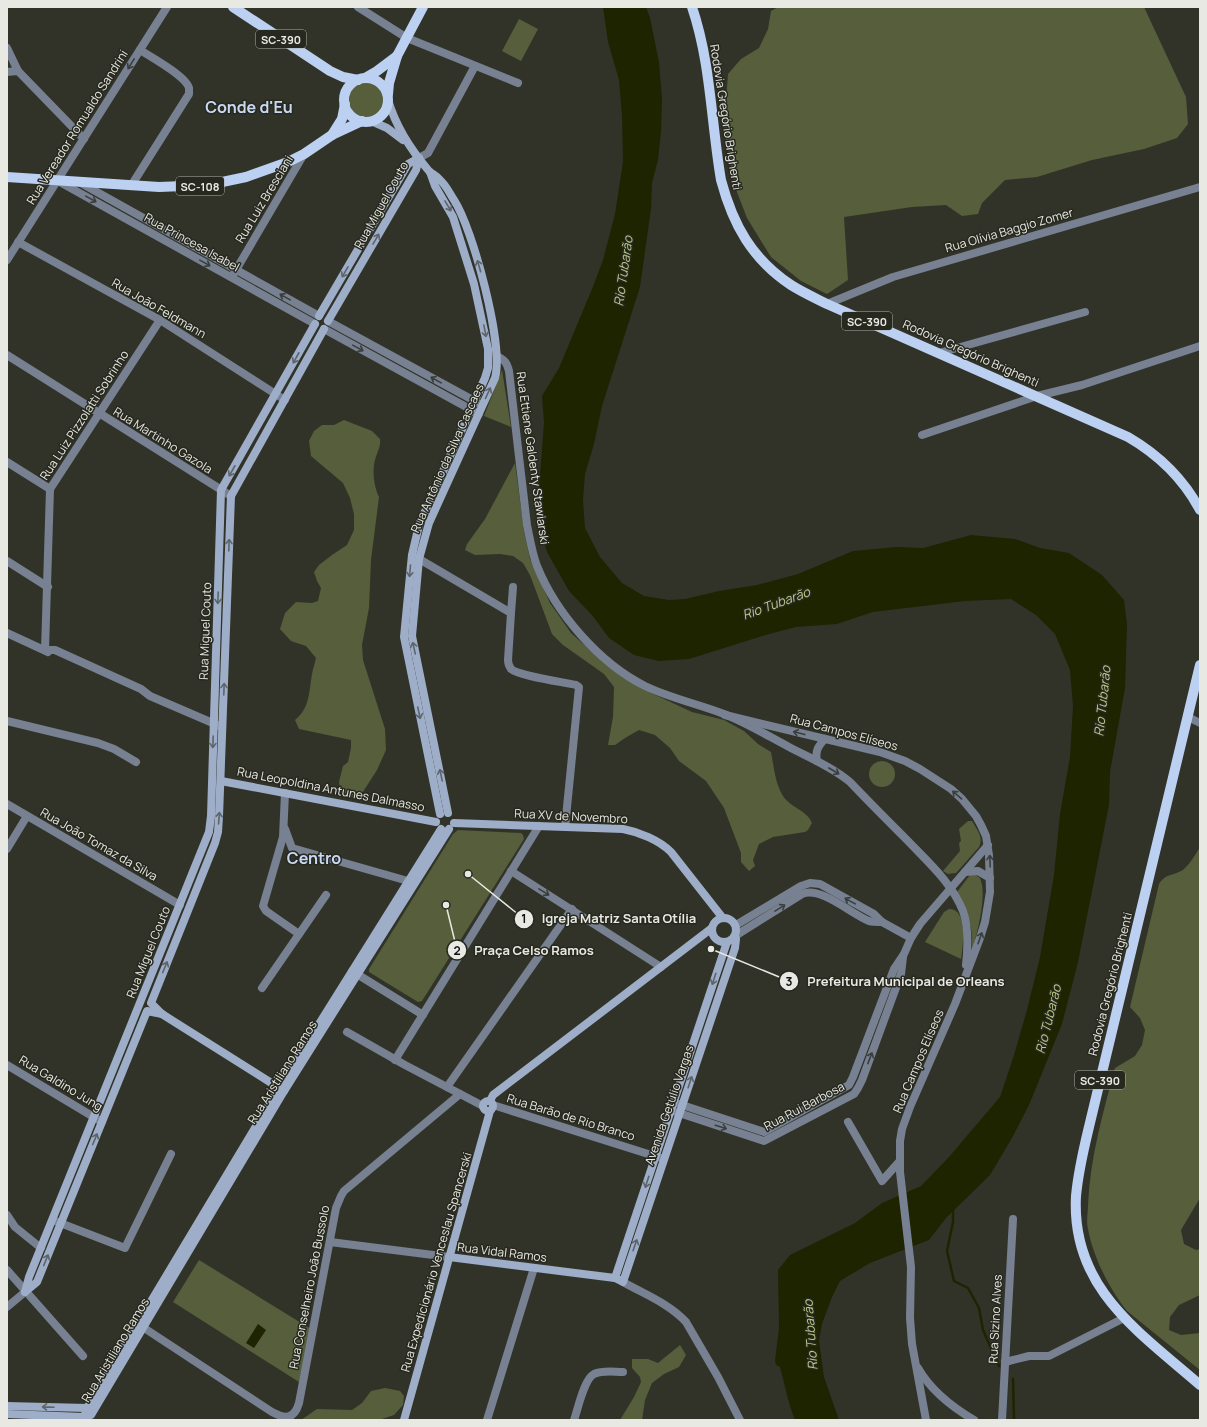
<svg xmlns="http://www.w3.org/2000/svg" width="1207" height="1427" font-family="Manrope,sans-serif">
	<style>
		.green { fill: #565e3b }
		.water { fill: #1e2400 }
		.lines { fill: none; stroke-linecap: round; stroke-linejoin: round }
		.stream { stroke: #1e2400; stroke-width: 2.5 }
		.street { stroke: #778192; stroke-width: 8 }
		.secondary { stroke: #9eaec8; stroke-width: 8 }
		.primary { stroke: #bcd0f2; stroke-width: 10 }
		.oneway { stroke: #3b3f3c }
		.oneway2 { stroke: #5d656b }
		.labels { text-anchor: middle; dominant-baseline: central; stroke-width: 3; stroke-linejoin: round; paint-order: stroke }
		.shield { fill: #27291f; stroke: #aeafa8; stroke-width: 1 }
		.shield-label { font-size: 11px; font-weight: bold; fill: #e8e9e3 }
		.street-label { font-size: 12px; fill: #e8e9e3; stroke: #27291f }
		.water-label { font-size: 13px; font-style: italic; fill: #bbca86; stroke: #27291f }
		.district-label { font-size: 16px; font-weight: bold; fill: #c9d9f3; stroke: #27291f }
		.leader { fill: none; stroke: #e8e9e3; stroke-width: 1.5 }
		.callout-dot { fill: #e8e9e3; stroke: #27291f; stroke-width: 1.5 }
		.mark-label { font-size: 12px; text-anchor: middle; font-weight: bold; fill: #111 }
		.callout-label { font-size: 13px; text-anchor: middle; font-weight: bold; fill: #e8e9e3; stroke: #27291f; stroke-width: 3; stroke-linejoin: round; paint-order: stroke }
	</style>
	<rect width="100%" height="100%" fill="#313329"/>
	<g class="green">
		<path d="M 778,7 L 1144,7 L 1186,97 L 1188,124 L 1177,138 L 1144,149 L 1092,160 L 1037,177 L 1005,180 L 982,203 L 978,214 L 962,216 L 946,205 L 912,207 L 844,217 L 848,280 L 827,294 L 801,281 L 771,257 L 747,218 L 735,187 L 724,130 L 728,74 L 741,59 L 759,48 L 768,29 L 771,11 Z"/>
		<path d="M 519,19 L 538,29 L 521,61 L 502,51 Z"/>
		<circle cx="367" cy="100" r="18"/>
		<path d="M 502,370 L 511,427 L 484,416 Z"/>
		<path d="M 344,420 L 372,431 L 380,439 C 381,447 377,452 375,460 C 372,471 374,487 379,497 L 371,560 L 369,608 L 362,645 L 363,660 L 385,729 L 386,750 L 377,770 L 359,798 L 353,798 L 340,791 L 339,782 L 343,766 L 348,762 L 351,748 L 351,740 L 299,729 L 295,720 C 310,708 309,691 312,674 C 313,668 315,663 316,658 L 306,646 L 291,641 L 280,629 L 285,613 L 296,602 L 312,603 L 318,601 L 321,588 L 317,581 L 314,572 L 319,565 L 332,555 L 347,545 L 354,530 L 354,514 L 350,498 L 343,483 L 311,456 L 309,441 L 314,431 L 322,425 L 334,425 Z"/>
		<path d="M 515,463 L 524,531 L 530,559 L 550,603 L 571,633 L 590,650 L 626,678 L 647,691 L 692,712 L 724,720 L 744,731 L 758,744 L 771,752 C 774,767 775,783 783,796 C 791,808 807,810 812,823 L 808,830 L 805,832 L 773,837 L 759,844 L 753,860 L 755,866 L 749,871 L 741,862 L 741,853 L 724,808 L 706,781 L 679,761 L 670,748 L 655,735 L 639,730 L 625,738 L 615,745 L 608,745 L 613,717 L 614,687 L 604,674 L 563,645 L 552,634 L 530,575 L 523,563 L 513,556 L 500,554 L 475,555 L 465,550 L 467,544 L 485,519 Z"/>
		<circle cx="882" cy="774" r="13"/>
		<path d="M 968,821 L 972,821 C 977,830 984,837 979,847 L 956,873 L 948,874 L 943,871 L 960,851 L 959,843 L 961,841 L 959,829 Z"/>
		<path d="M 458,830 L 521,833 L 523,835 L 524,839 L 422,1001 L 418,1002 L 369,972 L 369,969 L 453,834 Z"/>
		<path d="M 1200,847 L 1200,1198 L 1181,1230 L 1184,1244 L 1196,1250 L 1200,1249 L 1200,1295 L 1179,1305 L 1170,1317 L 1169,1330 L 1181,1335 L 1200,1333 L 1200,1370 L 1127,1311 C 1110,1290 1093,1257 1088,1229 C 1086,1222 1088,1213 1088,1205 C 1090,1158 1103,1113 1115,1068 L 1135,1056 L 1142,1045 L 1145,1030 L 1140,1018 L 1130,1007 L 1159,884 C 1166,873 1173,876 1183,870 C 1190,864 1195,855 1200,847 Z"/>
		<path d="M 970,875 L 976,875 L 980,878 C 988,896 976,937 971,955 C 975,929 968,915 957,892 Z"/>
		<path d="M 949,909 C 968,908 963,947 961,959 L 925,942 L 944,912 Z"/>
		<path d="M 199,1260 L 311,1329 L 299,1382 L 173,1302 Z"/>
		<path d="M 680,1345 L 686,1355 L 679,1367 L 664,1374 L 652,1383 L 645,1400 L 642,1420 L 620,1420 L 634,1397 L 641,1382 L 640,1377 L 632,1368 L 632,1359 L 648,1359 L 658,1363 Z"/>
		<path d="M 385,1388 L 400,1391 L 404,1396 L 403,1405 L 394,1415 L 379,1420 L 301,1420 L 317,1409 L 352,1410 L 362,1403 L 371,1391 Z"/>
	</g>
	<g class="water">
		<path d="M 603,7 L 646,7 L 650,18 L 659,62 L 662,99 L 661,132 L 658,160 L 652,183 L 651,209 L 640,287 L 602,406 L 594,444 L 585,474 L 583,500 L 585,528 L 600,557 L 622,583 L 644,596 L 669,600 L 685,599 L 719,591 L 757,585 L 798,574 L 853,551 L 897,547 L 923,548 L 971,535 L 1015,539 L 1040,548 L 1069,553 L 1102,575 L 1124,600 L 1127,624 L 1125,688 L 1110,772 L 1109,805 L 1078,962 L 1062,1024 L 1029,1105 L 1012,1138 L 990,1175 L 946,1218 L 929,1240 L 870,1263 L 840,1281 L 832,1297 L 822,1324 L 819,1341 L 824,1377 L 839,1420 L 795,1420 C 788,1403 785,1385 780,1367 L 776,1365 L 775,1360 L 779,1328 L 778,1270 L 790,1255 L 855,1223 L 882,1203 L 921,1186 L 949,1157 L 1000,1097 L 1014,1055 L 1027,1010 L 1040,957 L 1054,875 L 1060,814 L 1070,757 L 1073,706 L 1070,670 L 1055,634 L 1036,615 L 1011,599 L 965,601 L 873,612 L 837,624 L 796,627 L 769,634 L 689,659 L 659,661 L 634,655 L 609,638 L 592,615 L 569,591 L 547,552 L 538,522 L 539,489 L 544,422 L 542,396 L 559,368 L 592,289 L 603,260 L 615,214 L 623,162 L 622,116 L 619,80 L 608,42 Z"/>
		<path d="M 258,1324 L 266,1330 L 254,1348 L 246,1343 Z"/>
	</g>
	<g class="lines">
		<g class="stream">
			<path d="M 953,1208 L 953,1222 L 947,1251 L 954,1281 L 968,1288 L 979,1308 L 983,1330 L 999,1366"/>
			<path d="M 1013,1379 L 1014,1420"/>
		</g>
		<g class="street">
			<path d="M 358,7 L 407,38 L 518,83"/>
			<path d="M 7,48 L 18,71"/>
			<path d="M 7,72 L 18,71 L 84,139"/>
			<path d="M 419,158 L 428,153 L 475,66"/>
			<path d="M 58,181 L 315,324"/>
			<path d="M 79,182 L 319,316"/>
			<path d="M 131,186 L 189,94 C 189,93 189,89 189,88 C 186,76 151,57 140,50"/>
			<path d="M 18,242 L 160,320 L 285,400"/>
			<path d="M 7,260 L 167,7"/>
			<path d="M 233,275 L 304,154"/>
			<path d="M 827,304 L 893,277 L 1200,187"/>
			<path d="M 328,321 L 482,405"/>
			<path d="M 324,329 L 479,414"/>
			<path d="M 939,353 L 1085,312"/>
			<path d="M 7,355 L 231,496"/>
			<path d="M 497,356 C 505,360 507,363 509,371 L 527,525 C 530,539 532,553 537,566 C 556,613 599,663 645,686 C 670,698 698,704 724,714 C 747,723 768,736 789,747 C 810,758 832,767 850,782 C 869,802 888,821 908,841 C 928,862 952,883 963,911 C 969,928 968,947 966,965"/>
			<path d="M 922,435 L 1037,396 L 1082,385 L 1200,346"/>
			<path d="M 7,462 L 50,489"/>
			<path d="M 414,556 L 511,613 L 508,660 C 508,664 509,666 511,669 C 519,676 563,682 576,685 L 579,687 L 565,827"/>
			<path d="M 7,561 L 48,587"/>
			<path d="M 511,613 L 513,587"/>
			<path d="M 7,633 L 48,652"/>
			<path d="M 45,650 L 50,489 L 160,320"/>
			<path d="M 45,650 L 55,650 L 141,689 L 150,696 L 222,727"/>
			<path d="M 725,715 L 880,752 L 905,761 L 920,769 L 951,789 L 962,799 L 976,816 L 981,825 L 986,836 L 989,855 L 990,892 L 985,922 L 980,938 L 955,1004 L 910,1107 L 902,1129 L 900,1141 L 900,1172 L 911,1267 L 910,1318 L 912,1344 L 926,1420"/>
			<path d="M 1188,717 L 1200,723"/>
			<path d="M 7,721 L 98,743 L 114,749 L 136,762"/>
			<path d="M 817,761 C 815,751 818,746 825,739"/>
			<path d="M 285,793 L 283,837 L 263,906 L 266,911 L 299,934"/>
			<path d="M 7,804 L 180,905"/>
			<path d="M 285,829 L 292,848 L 408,881"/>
			<path d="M 7,849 L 27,816"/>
			<path d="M 511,871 L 661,967"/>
			<path d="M 965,872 L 978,871 L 990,878"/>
			<path d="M 736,925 L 801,886 L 810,883 L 820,884 L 874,914 L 882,922 L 911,938"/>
			<path d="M 735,936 L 802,894 C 821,886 851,914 869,921 C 873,922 878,922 882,922"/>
			<path d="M 352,971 L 423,1015"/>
			<path d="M 262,988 L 326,895"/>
			<path d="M 347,1032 L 405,1065 L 483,1106"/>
			<path d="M 395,1060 L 539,826"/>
			<path d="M 7,1065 L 102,1122"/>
			<path d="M 447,1087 L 572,909"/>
			<path d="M 676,1103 L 764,1132 L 849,1085 L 853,1077 L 894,969 L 904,954 L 911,938 L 920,924 L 988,845"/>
			<path d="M 493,1105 L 664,1159"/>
			<path d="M 673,1111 L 764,1141 L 854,1094 L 858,1088 L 862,1080 L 901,974 L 903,957"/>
			<path d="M 848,1122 L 882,1181 L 899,1162"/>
			<path d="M 7,1215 L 15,1227 L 41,1248"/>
			<path d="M 55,1221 L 125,1248 L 171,1154"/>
			<path d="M 330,1242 L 449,1257"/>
			<path d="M 7,1270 L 83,1356"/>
			<path d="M 623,1282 C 644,1294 670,1304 686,1322 L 718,1377 L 740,1420"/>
			<path d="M 7,1307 L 25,1292"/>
			<path d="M 138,1324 L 272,1412 C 285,1419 294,1420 299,1403 L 336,1208 L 341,1196 L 344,1191 L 460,1094"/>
			<path d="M 1005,1362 L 1029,1356 L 1049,1356 L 1124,1318"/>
			<path d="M 918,1368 C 931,1391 952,1407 974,1420"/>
			<path d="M 487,1420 L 534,1268"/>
			<path d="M 574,1420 C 578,1409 584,1379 594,1374 C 603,1370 614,1372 623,1372"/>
			<path d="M 1002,1420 L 1013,1219"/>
		</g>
		<g class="secondary">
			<path d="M 388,100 C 396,127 410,149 429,171 C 432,174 437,176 440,180 C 446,185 450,194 454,200 C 473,229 504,345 495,378 L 429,523 L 419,559 L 412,636 L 448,813"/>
			<path d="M 371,121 L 387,128 L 403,140"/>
			<path d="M 430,172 L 435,186 L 453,217 L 474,284 L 488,349 L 488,368 L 485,378 L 419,525 L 412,555 L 404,637 L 440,814"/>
			<path d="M 319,316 L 408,164 L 419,158"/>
			<path d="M 328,321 L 416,170 L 419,158"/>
			<path d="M 221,781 L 436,822"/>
			<path d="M 454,823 L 623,829 C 639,832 659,840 671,852 L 722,917"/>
			<circle cx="724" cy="930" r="12"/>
			<path d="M 284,1091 L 162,1014 L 151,1003 L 215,843 L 218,832 L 219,816 L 231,496 L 324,329"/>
			<circle cx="488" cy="1106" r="5"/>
			<path d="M 490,1101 L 493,1095 L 712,928"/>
			<path d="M 449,1257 L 615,1278 L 623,1282 L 735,948 L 736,939 L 735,936"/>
			<path d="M 615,1278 L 727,942"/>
			<path d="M 25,1292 L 29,1277 L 209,832 L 211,816 L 221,490 L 315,324"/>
			<path d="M 25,1292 L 37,1282 L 147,1011 L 162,1014"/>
			<path d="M 7,1406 L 87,1408"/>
			<path d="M 7,1414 L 84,1417 L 91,1415 L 284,1091 L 449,829"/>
			<path d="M 83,1420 L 87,1408 L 279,1088 L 441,829"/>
			<path d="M 404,1420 L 490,1111"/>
		</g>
		<g class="primary">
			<path d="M 233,7 L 330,71 L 343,77 L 358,80"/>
			<path d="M 692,7 C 711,63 711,122 721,180 C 733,225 752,259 791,285 C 802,292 815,298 827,304 L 1128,437 C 1159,455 1183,478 1200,510"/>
			<path d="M 365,78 L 377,71 L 397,56"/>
			<circle cx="366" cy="100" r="22"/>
			<path d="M 388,94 L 389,83 L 397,56 L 423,7"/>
			<path d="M 332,135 L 342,119 L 345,104"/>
			<path d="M 7,177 L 159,187 L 208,185 L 246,177 L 288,162 L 304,154 L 332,135 L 362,121"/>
			<path d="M 1200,665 L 1088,1131 C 1083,1152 1078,1174 1076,1196 C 1071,1288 1138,1331 1200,1385"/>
		</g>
	</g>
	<defs><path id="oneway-shaft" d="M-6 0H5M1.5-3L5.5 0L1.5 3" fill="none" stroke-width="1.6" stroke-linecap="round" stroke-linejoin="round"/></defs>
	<g class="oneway">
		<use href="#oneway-shaft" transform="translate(131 64) rotate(122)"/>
		<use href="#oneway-shaft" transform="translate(91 199) rotate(29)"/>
		<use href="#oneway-shaft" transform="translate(205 263) rotate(29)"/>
		<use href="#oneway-shaft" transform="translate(285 297) rotate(-151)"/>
		<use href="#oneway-shaft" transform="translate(358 348) rotate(29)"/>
		<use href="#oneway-shaft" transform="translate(436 380) rotate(-151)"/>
		<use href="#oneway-shaft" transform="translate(799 733) rotate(-166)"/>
		<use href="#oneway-shaft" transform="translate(834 771) rotate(30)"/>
		<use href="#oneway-shaft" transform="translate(957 795) rotate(-139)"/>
		<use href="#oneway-shaft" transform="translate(990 861) rotate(-92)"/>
		<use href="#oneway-shaft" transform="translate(544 892) rotate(32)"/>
		<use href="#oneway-shaft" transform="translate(850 901) rotate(-151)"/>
		<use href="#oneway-shaft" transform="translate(780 908) rotate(-32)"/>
		<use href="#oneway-shaft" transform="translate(980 938) rotate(-71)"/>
		<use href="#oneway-shaft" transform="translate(870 1058) rotate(-69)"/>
		<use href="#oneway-shaft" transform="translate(721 1127) rotate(18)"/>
	</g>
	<g class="oneway2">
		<use href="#oneway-shaft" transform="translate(448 206) rotate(59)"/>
		<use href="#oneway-shaft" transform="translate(376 239) rotate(-60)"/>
		<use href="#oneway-shaft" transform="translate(479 266) rotate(-106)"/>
		<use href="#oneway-shaft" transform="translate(345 272) rotate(120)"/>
		<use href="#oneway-shaft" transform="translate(485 331) rotate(79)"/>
		<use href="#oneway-shaft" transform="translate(296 358) rotate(119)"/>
		<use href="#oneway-shaft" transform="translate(488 393) rotate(-65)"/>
		<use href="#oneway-shaft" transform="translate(232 471) rotate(119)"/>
		<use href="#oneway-shaft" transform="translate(229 545) rotate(-88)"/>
		<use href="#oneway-shaft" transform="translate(410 571) rotate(95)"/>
		<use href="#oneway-shaft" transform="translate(218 598) rotate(92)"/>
		<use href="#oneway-shaft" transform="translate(414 648) rotate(-102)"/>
		<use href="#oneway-shaft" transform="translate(224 689) rotate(-88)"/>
		<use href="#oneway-shaft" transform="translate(419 713) rotate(78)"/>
		<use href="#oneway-shaft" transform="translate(213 742) rotate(92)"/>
		<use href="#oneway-shaft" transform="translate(441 775) rotate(-102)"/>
		<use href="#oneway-shaft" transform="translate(219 818) rotate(-86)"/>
		<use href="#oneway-shaft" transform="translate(165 967) rotate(-68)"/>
		<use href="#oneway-shaft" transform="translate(714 979) rotate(108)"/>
		<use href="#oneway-shaft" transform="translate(690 1082) rotate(-72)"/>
		<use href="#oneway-shaft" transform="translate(95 1139) rotate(-68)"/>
		<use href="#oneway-shaft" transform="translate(647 1182) rotate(108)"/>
		<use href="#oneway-shaft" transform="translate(635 1245) rotate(-71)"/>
		<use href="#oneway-shaft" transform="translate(46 1260) rotate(-68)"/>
		<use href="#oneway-shaft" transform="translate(48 1407) rotate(-178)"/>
	</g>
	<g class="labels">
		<g class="shield">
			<rect x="256" y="30" width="50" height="18" rx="3"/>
			<rect x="176" y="177" width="48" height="18" rx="3"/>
			<rect x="842" y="312" width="50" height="18" rx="3"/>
			<rect x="1075" y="1071" width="50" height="18" rx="3"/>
		</g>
		<g class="shield-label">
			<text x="281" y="39">SC-390</text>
			<text x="200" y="186">SC-108</text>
			<text x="867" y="321">SC-390</text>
			<text x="1100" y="1080">SC-390</text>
		</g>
		<g class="street-label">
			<text transform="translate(726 117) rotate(81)">Rodovia Gregório Brighenti</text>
			<text transform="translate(77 127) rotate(-58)">Rua Vereador Romualdo Sandrini</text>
			<text transform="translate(264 199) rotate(-59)">Rua Luiz Bresciani</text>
			<text transform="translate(381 205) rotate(-61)">Rua Miguel Couto</text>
			<text transform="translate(1009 230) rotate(-16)">Rua Olívia Baggio Zomer</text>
			<text transform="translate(192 242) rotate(29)">Rua Princesa Isabel</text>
			<text transform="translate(159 308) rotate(30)">Rua João Feldmann</text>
			<text transform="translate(971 353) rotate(24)">Rodovia Gregório Brighenti</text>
			<text transform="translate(84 415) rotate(-57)">Rua Luiz Pizzolatti Sobrinho</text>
			<text transform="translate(163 440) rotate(32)">Rua Martinho Gazola</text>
			<text transform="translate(447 458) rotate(-66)">Rua Antônio da Silva Cascaes</text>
			<text transform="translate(533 458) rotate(82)">Rua Ettiene Galdenty Stawiarski</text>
			<text transform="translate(205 631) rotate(-88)">Rua Miguel Couto</text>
			<text transform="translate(844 732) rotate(15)">Rua Campos Elíseos</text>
			<text transform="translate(331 789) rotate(11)">Rua Leopoldina Antunes Dalmasso</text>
			<text transform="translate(571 816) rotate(3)">Rua XV de Novembro</text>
			<text transform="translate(99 844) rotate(30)">Rua João Tomaz da Silva</text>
			<text transform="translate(148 952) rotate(-68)">Rua Miguel Couto</text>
			<text transform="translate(1110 984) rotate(-76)">Rodovia Gregório Brighenti</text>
			<text transform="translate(918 1061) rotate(-67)">Rua Campos Elíseos</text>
			<text transform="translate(282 1072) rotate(-58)">Rua Aristiliano Ramos</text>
			<text transform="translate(61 1083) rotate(31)">Rua Galdino Jung</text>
			<text transform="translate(669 1105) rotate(-71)">Avenida Getúlio Vargas</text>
			<text transform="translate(804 1106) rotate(-28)">Rua Rui Barbosa</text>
			<text transform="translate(571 1117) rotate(17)">Rua Barão de Rio Branco</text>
			<text transform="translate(502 1252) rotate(7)">Rua Vidal Ramos</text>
			<text transform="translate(436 1262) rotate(-74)">Rua Expedicionário Venceslau Spancerski</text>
			<text transform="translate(309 1287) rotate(-79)">Rua Conselheiro João Bussolo</text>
			<text transform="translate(995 1319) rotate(-87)">Rua Sizino Alves</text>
			<text transform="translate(115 1350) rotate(-59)">Rua Aristiliano Ramos</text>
		</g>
		<g class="water-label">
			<text transform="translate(623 271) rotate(-82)">Rio Tubarão</text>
			<text transform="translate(776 603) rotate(-20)">Rio Tubarão</text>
			<text transform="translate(1102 701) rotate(-84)">Rio Tubarão</text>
			<text transform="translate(1048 1019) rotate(-76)">Rio Tubarão</text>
			<text transform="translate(810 1335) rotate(-94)">Rio Tubarão</text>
		</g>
		<g class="district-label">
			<text x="249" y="107">Conde d'Eu</text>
			<text x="314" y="858">Centro</text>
		</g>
	</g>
	<path class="leader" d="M468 874L524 919M446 905L457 950M711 949L789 981"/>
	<g class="callout-dot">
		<circle cx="468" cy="874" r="4"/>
		<circle cx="446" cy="905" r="4"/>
		<circle cx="711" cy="949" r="4"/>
		<circle cx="524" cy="919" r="10"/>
		<circle cx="457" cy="950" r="10"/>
		<circle cx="789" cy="981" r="10"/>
	</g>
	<g class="mark-label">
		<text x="524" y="923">1</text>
		<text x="457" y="955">2</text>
		<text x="789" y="986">3</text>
	</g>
	<g class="callout-label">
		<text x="619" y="923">Igreja Matriz Santa Otília</text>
		<text x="534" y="955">Praça Celso Ramos</text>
		<text x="906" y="986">Prefeitura Municipal de Orleans</text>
	</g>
	<rect width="1207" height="1427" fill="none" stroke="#e8e9e3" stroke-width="16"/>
</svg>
